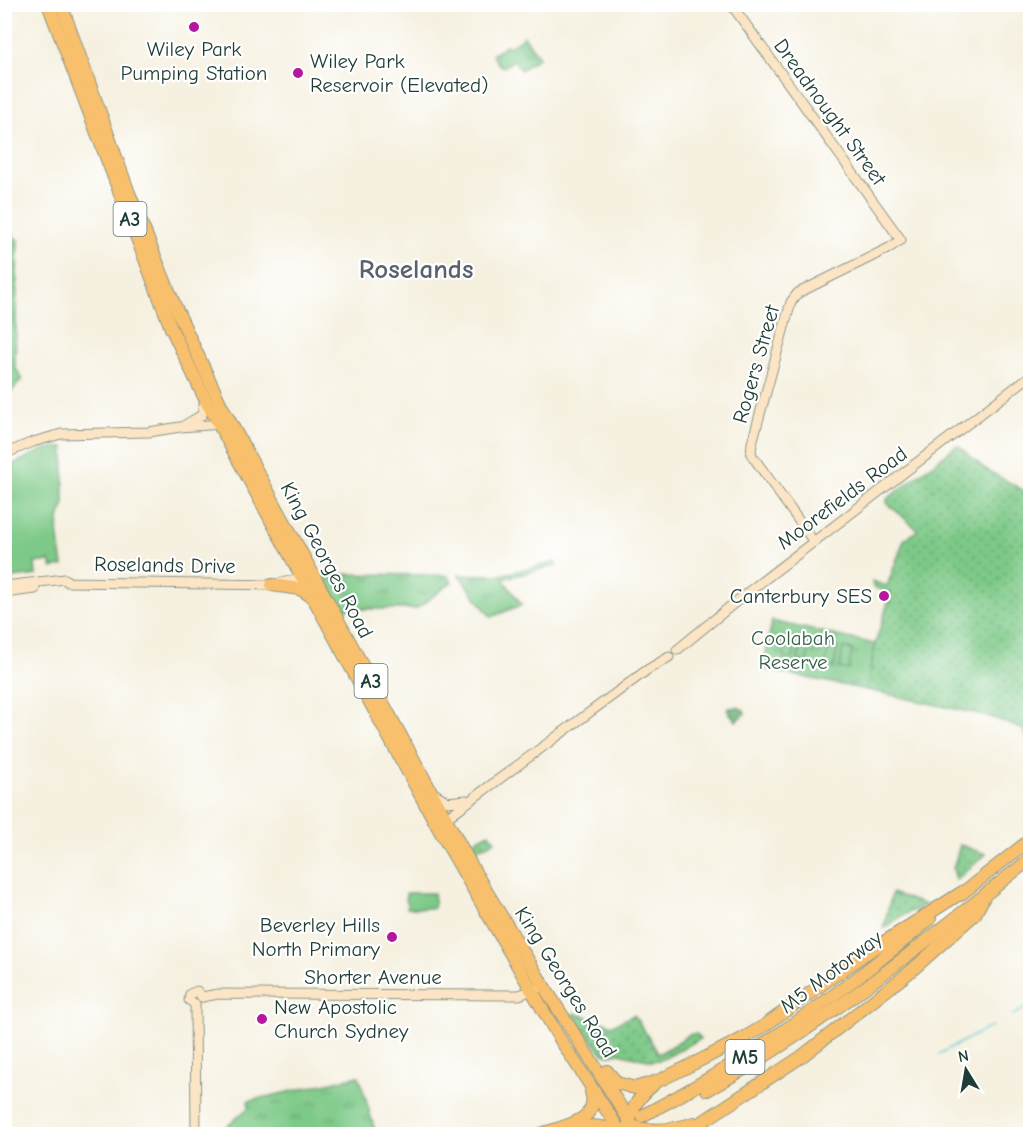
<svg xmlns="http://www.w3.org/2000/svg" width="1035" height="1139" font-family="'Comic Neue',sans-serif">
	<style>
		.grass { fill: url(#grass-dots); stroke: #4e835e; stroke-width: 1.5 }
		.forest { fill: url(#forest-firs); stroke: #427554; stroke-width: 1.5 }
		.park { fill: url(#park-tufts); stroke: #4e835e; stroke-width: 1.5 }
		.pitch { fill: #7dc987; stroke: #4e835e; stroke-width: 1.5 }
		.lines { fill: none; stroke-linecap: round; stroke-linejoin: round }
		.stream { stroke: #5cc9d1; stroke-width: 1.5 }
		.secondary-casing { stroke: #8a968a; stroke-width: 11 }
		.highway-casing { stroke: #8a968a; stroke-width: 14 }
		.secondary { stroke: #fce5c4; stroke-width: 9 }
		.highway { stroke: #f8bf6c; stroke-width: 12 }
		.poi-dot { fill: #b5179e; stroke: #fff; stroke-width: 2 }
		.labels { text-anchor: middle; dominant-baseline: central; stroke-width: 4.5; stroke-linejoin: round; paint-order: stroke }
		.shield { fill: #fff; stroke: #627771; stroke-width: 1.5 }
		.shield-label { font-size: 20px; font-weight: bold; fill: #1f3d34 }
		.poi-label { font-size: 21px; fill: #1f3d34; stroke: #fff; text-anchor: start }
		.street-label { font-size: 21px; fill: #1f3d34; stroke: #fff }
		.park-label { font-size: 21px; fill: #366049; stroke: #fff }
		.district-label { font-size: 27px; font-weight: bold; fill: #5a626e; stroke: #fff }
	</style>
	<defs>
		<pattern id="grass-dots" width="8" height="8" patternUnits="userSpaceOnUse" patternTransform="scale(1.5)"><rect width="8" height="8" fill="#7dc987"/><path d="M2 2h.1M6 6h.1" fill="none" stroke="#66a46f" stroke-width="1.8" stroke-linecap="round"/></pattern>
		<pattern id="forest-firs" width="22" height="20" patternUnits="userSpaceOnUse" patternTransform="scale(1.5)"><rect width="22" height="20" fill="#66ad74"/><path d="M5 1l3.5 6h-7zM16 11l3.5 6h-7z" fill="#538e60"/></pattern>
		<pattern id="park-tufts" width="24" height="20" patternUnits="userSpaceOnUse" patternTransform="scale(1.5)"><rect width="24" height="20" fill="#7dc987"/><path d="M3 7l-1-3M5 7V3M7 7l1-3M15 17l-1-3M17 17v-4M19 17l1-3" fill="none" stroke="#66a46f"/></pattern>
	</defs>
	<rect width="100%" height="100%" fill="#fff"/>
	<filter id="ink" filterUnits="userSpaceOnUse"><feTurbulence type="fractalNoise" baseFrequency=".0167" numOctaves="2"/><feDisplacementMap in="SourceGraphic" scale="12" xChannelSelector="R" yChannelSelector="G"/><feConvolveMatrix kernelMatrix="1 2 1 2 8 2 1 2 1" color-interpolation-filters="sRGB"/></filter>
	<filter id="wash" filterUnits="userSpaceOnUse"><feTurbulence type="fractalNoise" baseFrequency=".008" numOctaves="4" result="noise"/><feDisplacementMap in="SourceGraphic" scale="24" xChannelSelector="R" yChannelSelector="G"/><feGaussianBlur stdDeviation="1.35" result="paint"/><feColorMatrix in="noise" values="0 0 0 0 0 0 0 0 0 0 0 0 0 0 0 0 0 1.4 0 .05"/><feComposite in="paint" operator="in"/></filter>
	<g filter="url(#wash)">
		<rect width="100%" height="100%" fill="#f5f0df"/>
		<g class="grass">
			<path d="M 956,446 L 959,446 L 985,469 L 1030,494 L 1030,747 L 1024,730 L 988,716 L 867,690 L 875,644 L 891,593 L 873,587 L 872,581 L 887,586 L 904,540 L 918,530 L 887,503 L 887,499 Z"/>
			<path d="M 489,833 L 495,841 L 474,851 L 469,844 Z"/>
			<path d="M 960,845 L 986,854 L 956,880 L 953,869 Z"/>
			<path d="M 892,893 L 926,905 L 901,916 L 883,929 Z"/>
			<path d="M 574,1013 L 613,1025 L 634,1015 L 659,1054 L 690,1034 L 697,1034 L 700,1039 L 663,1059 L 652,1061 L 619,1053 L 610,1055 L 602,1053 L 575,1019 Z"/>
		</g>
		<path class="forest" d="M 737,707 L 744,710 L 745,714 L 736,721 L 727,710 L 729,708 Z"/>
		<g class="park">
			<path d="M 524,36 L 539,57 L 521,70 L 514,60 L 504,67 L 499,65 L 492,55 L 506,45 L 509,47 Z"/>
			<path d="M 12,236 L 18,240 L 15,367 L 22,379 L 7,397 L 4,394 L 4,240 Z"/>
			<path d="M 555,562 L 557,565 L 503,579 L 522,605 L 491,617 L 459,575 L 500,575 Z"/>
			<path d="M 322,574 L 447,575 L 452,582 L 416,609 L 340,609 Z"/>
			<path d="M 772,621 L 875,644 L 867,690 L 763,669 Z"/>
			<path d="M 359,1076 L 376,1134 L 205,1134 L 205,1131 L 223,1130 L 249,1107 L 248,1101 Z"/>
		</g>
		<g class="pitch">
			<path d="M 64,447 L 64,507 C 53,523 61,548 63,566 L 52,568 L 50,561 L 35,563 L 36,575 L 5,579 L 5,468 L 45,449 Z"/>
			<path d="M 787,638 L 796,639 L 793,659 L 784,658 Z"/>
			<path d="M 801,640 L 810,642 L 807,662 L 798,661 Z"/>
			<path d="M 829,645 L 838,647 L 834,667 L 825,666 Z"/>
			<path d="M 843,648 L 852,650 L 849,670 L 840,668 Z"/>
			<path d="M 406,893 L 434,893 L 434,908 L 407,908 Z"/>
		</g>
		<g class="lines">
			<g class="stream">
				<path d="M 1013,1015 L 1030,1006"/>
				<path d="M 939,1054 L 992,1026"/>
			</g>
		</g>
	</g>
	<g filter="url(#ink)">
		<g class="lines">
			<defs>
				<g id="secondary">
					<path d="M 731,4 L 901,240 L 889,248 L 798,293 L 791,302 L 752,443 L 751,454 L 814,542"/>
					<path d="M 185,425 L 202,415 L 205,399"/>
					<path d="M 4,454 L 33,442 L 61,434 L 149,432 L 180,427 L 223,424"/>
					<path d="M 4,586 L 65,579 L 68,582 L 272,585 L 308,577"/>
					<path d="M 4,593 L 35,589"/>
					<path d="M 677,650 L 743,596 L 1030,376"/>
					<path d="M 432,792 L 448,802 L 466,800"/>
					<path d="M 441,822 L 647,670 L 669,657"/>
					<path d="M 202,997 L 218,994 L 519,995 L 536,989"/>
					<path d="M 195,1004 L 196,1134"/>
					<path d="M 195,1004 L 189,1000 L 190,994 L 197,991 L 202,997"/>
				</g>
				<g id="highway">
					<path d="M 48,4 L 171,328 L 205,399 L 441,833 L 558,1036 L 622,1134"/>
					<path d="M 61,4 L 129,193 L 175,306 L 221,405 L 476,874 L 543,985 L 638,1134"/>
					<path d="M 272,585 L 300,589 L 311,596"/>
					<path d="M 960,895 L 1030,840"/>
					<path d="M 607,1071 L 617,1083 L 635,1088 L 658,1081 L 687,1067 L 742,1039 L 764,1026 L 862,956 L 964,891"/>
					<path d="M 707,1090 C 824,1026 926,941 1030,859"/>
					<path d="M 642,1116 C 746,1062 841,994 930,919"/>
					<path d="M 629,1123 C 631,1107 641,1095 653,1085"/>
					<path d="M 629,1126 C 651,1132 672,1131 694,1123"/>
					<path d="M 570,1129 L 593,1126 L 621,1130"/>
					<path d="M 541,1134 C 561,1127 601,1121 591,1092"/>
					<path d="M 684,1134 L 801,1057 L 911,971 L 975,914 L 983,899"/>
				</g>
			</defs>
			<use href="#secondary" class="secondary-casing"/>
			<use href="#highway" class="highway-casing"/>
			<use href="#secondary" class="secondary"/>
			<use href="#highway" class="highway"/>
		</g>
	</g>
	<g class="poi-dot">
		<circle cx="194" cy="27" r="6"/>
		<circle cx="298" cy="73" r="6"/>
		<circle cx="884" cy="596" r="6"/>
		<circle cx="392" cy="937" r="6"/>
		<circle cx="262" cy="1019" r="6"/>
	</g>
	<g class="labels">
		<g class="shield">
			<rect x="113.5" y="202" width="33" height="34" rx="4.5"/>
			<rect x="354.5" y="664" width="33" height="34" rx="4.5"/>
			<rect x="725.5" y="1040" width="39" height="34" rx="4.5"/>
		</g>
		<g class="shield-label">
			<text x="130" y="219">A3</text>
			<text x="371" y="681">A3</text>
			<text x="745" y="1057">M5</text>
		</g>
		<g class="poi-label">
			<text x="194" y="49" text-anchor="middle">Wiley Park<tspan x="194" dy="24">Pumping Station</tspan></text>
			<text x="310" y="61">Wiley Park<tspan x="310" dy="24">Reservoir (Elevated)</tspan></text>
			<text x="872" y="596" text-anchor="end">Canterbury SES</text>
			<text x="380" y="925" text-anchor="end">Beverley Hills<tspan x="380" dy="24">North Primary</tspan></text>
			<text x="274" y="1007">New Apostolic<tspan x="274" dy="24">Church Sydney</tspan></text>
		</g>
		<g class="street-label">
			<text transform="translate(830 112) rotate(54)">Dreadnought Street</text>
			<text transform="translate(756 364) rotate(-74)">Rogers Street</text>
			<text transform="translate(842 498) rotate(-37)">Moorefields Road</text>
			<text transform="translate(327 560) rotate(62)">King Georges Road</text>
			<text transform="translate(165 565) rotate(1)">Roselands Drive</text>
			<text transform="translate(831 972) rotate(-37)">M5 Motorway</text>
			<text x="373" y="977">Shorter Avenue</text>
			<text transform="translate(566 982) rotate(58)">King Georges Road</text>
		</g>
		<g class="park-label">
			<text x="793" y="638">Coolabah<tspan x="793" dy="24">Reserve</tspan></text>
		</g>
		<g class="district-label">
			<text x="416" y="269">Roselands</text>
		</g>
	</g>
	<rect width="1035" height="1139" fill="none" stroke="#fff" stroke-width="24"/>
	<g transform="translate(966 1070) rotate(349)" stroke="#ffffff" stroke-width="4.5" paint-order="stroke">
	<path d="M0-4.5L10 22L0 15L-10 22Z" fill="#1f3d34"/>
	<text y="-9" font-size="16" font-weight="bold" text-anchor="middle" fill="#1f3d34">N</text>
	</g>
</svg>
